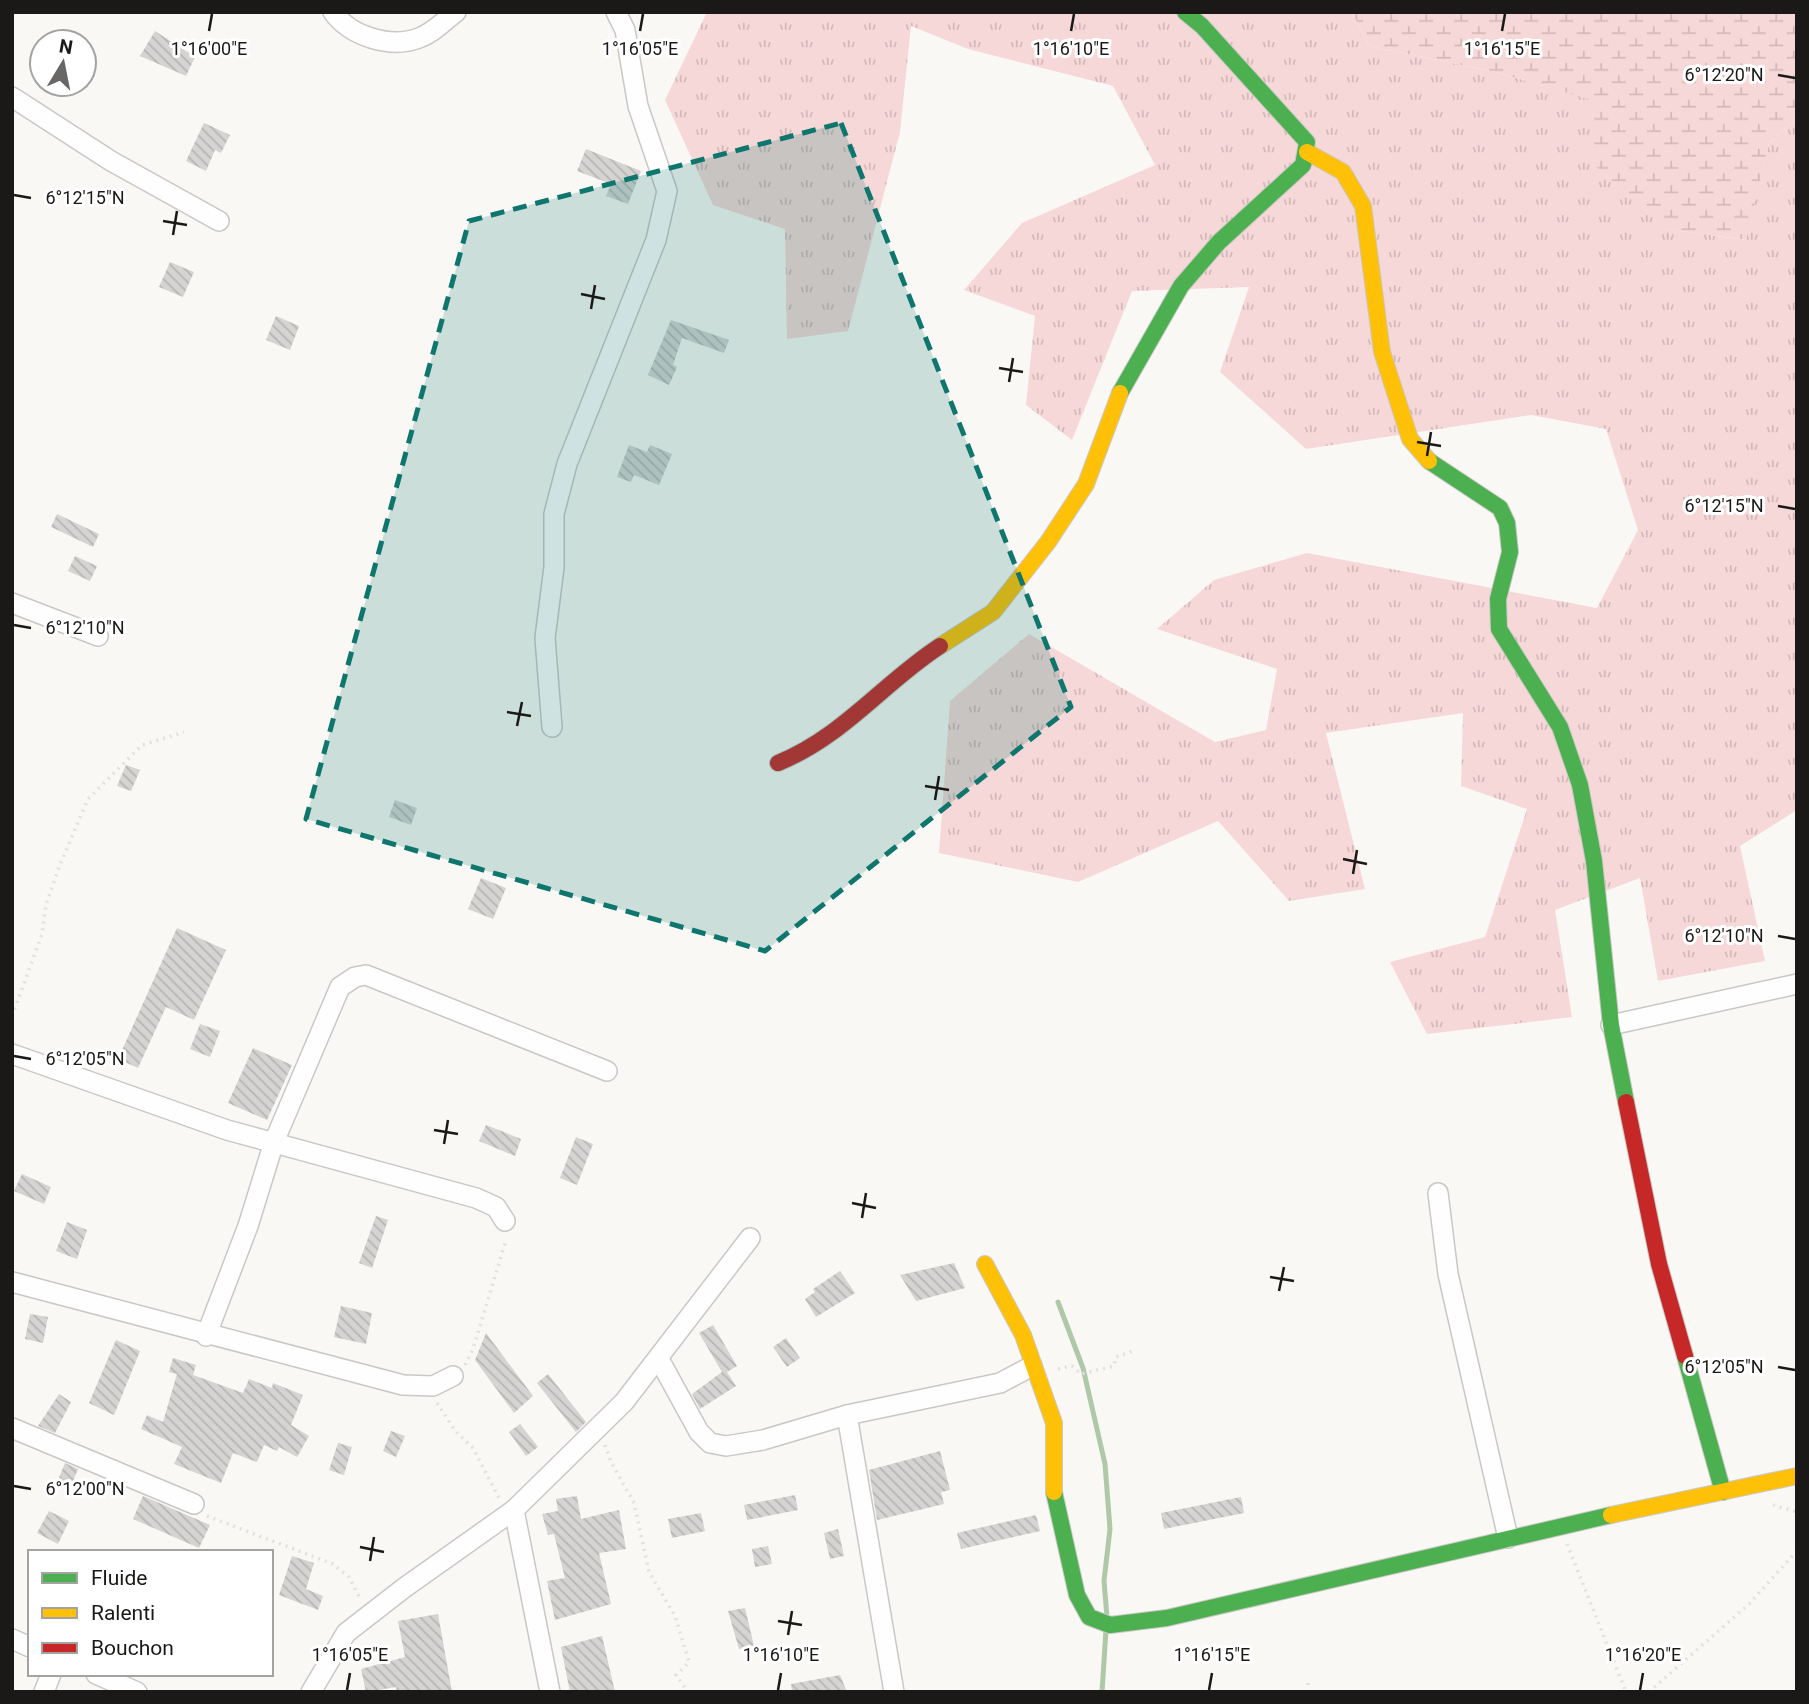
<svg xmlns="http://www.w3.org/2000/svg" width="1809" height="1704" font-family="Roboto,sans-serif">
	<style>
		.grass { fill: url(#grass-tufts) }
		.wetland { fill: url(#wetland-marsh) }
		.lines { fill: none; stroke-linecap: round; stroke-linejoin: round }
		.stream { stroke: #afc8a8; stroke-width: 5 }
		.building { fill: url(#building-back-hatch) }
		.street-casing { stroke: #c9c8c5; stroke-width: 22 }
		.fast-casing { stroke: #c9c8c5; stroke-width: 18 }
		.slow-casing { stroke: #c9c8c5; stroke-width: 18 }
		.jam-casing { stroke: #c9c8c5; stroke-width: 18 }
		.path { stroke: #e1e1e1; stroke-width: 3.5; stroke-dasharray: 2 5; stroke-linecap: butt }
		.street { stroke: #fefefe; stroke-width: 19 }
		.fast { stroke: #4caf50; stroke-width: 16 }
		.slow { stroke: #ffc107; stroke-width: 16 }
		.jam { stroke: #c62828; stroke-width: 16 }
		.marked { fill: #0f766e; fill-opacity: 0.2; stroke: #0f766e; stroke-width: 5; stroke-dasharray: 14 9; stroke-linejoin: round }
		.ticks { fill: none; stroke: #1a1917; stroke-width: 2.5 }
		.ticks-label { font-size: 18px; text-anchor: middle; fill: #1a1917; stroke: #fff; stroke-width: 6; stroke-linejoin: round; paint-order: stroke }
	</style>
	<defs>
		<pattern id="grass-tufts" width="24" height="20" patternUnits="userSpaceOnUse" patternTransform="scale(1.75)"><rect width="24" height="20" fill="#f7d8d8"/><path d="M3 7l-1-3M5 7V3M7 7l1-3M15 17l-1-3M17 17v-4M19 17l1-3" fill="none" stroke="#d3b9b9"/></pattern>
		<pattern id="wetland-marsh" width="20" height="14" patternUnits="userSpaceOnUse" patternTransform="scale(1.75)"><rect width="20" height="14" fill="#f7d8d8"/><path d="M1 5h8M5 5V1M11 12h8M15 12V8" fill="none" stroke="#d3b9b9"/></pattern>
		<pattern id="building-back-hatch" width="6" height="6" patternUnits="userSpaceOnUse" patternTransform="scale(1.75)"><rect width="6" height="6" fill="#d5d4d2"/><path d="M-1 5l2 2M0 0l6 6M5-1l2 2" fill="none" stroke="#b6b5b4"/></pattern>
	</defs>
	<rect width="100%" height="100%" fill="#faf8f5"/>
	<path class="grass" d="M 707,12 L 1352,12 L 1369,46 L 1496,72 L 1593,100 L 1592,163 L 1667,229 L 1745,240 L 1769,143 L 1797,119 L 1797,810 L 1740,846 L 1765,961 L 1658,981 L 1640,878 L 1555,910 L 1572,1017 L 1427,1034 L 1390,962 L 1485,937 L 1527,809 L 1461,786 L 1463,713 L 1326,733 L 1365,889 L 1289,901 L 1218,821 L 1078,882 L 939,853 L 950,701 L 1029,634 L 1215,742 L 1266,730 L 1277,669 L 1157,629 L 1214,580 L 1307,553 L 1597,608 L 1638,530 L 1606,429 L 1531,415 L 1306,449 L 1220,372 L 1249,287 L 1132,291 L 1072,440 L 1026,405 L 1035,316 L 964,290 L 1022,223 L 1155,165 L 1113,86 L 968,49 L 911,26 L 900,132 L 848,331 L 787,339 L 785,229 L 713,205 L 665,100 Z"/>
	<path class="wetland" d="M 1352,12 L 1797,12 L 1797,119 L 1769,143 L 1746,240 L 1666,229 L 1592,163 L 1592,100 L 1496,72 L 1369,46 Z"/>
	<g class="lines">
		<g class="stream">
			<path d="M 1058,1302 L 1083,1368 L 1105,1464 L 1110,1529 L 1104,1581 L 1107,1617"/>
			<path d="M 1102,1692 L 1106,1630"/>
		</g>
	</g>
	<g class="building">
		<path d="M 155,31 L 195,57 L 186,76 L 140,56 Z"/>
		<path d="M 204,123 L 230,135 L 221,153 L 215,150 L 206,171 L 186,161 Z"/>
		<path d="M 586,149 L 641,171 L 628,204 L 606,196 L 611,184 L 577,171 Z"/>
		<path d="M 170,262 L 194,272 L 183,297 L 159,287 Z"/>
		<path d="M 276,316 L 299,326 L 290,350 L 266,340 Z"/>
		<path d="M 671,320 L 729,340 L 724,353 L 682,338 L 673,365 L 677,367 L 669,385 L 648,375 Z"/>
		<path d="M 629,445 L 647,452 L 650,445 L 672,454 L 659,485 L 634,475 L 631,482 L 617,477 Z"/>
		<path d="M 57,514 L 99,534 L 93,547 L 51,527 Z"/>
		<path d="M 75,556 L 97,566 L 90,581 L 68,571 Z"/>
		<path d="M 126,765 L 140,770 L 131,791 L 117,786 Z"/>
		<path d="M 395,800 L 417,808 L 411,825 L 389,817 Z"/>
		<path d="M 481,878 L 506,888 L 493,919 L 468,909 Z"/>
		<path d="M 177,928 L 226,950 L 194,1020 L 166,1007 L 138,1068 L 118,1059 Z"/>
		<path d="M 200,1024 L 220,1031 L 210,1057 L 190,1049 Z"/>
		<path d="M 253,1048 L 292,1065 L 267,1120 L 228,1103 Z"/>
		<path d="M 486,1125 L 521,1139 L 515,1156 L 479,1141 Z"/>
		<path d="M 576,1137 L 593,1144 L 577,1185 L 560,1178 Z"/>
		<path d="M 22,1174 L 51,1187 L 44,1204 L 14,1191 Z"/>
		<path d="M 376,1216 L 388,1220 L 372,1268 L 359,1263 Z"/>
		<path d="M 67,1222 L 87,1230 L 77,1259 L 56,1251 Z"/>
		<path d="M 954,1263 L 965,1288 L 916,1301 L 900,1275 Z"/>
		<path d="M 840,1271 L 855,1293 L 816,1317 L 805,1299 L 815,1292 L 813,1289 Z"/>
		<path d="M 341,1306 L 372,1313 L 366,1344 L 334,1337 Z"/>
		<path d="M 30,1314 L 48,1317 L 43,1343 L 25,1339 Z"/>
		<path d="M 713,1325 L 737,1366 L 727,1372 L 736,1386 L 700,1409 L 692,1394 L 722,1372 L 699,1333 Z"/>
		<path d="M 486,1333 L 533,1396 L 514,1413 L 475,1360 Z"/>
		<path d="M 786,1338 L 800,1358 L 787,1367 L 773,1347 Z"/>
		<path d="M 116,1340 L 140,1351 L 114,1415 L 89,1403 Z"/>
		<path d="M 173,1358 L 196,1365 L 193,1375 L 243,1393 L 249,1379 L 272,1388 L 273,1383 L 303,1395 L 291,1425 L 309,1436 L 297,1457 L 279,1447 L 277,1451 L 264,1445 L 257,1462 L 233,1453 L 221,1483 L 174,1464 L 182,1447 L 141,1429 L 147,1415 L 163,1422 L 177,1374 L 169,1372 Z"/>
		<path d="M 548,1374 L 586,1422 L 576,1432 L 537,1383 Z"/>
		<path d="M 59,1394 L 71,1402 L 55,1433 L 38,1426 Z"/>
		<path d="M 520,1424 L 538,1447 L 526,1456 L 509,1432 Z"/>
		<path d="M 391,1431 L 405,1436 L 396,1457 L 383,1451 Z"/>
		<path d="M 338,1443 L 352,1447 L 344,1475 L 329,1470 Z"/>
		<path d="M 940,1451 L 950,1490 L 941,1492 L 944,1504 L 877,1520 L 869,1470 Z"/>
		<path d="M 65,1463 L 78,1469 L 71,1486 L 58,1480 Z"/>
		<path d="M 795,1495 L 798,1510 L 747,1520 L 744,1505 Z"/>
		<path d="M 143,1496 L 210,1525 L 199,1548 L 133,1519 Z"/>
		<path d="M 577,1496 L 581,1519 L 619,1510 L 626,1549 L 599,1553 L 611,1604 L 555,1620 L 547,1581 L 565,1578 L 554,1534 L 548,1535 L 542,1514 L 558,1511 L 556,1499 Z"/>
		<path d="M 1241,1497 L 1244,1513 L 1164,1529 L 1161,1513 Z"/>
		<path d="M 49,1511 L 69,1521 L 58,1544 L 37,1533 Z"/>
		<path d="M 701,1513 L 705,1531 L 672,1538 L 668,1519 Z"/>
		<path d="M 1036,1515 L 1040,1531 L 961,1549 L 957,1533 Z"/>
		<path d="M 838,1529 L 844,1556 L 830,1559 L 824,1533 Z"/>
		<path d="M 768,1546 L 772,1564 L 755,1567 L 752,1549 Z"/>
		<path d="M 292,1556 L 314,1563 L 306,1589 L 323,1596 L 318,1610 L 279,1595 Z"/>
		<path d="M 745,1608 L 754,1646 L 739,1649 L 728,1611 Z"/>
		<path d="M 438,1614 L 452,1692 L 397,1692 L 396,1687 L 366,1692 L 361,1669 L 405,1657 L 398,1621 Z"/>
		<path d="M 602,1636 L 615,1692 L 570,1692 L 561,1647 Z"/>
		<path d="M 840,1675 L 847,1692 L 792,1692 L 791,1684 Z"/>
	</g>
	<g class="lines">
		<defs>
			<g id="street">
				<path d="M 333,12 C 350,36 390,49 419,38 C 433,33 444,21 456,12"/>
				<path d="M 12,97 L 111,161 L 219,221"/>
				<path d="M 12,603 L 98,636"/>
				<path d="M 552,727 L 545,638 L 554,567 L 554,514 L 567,464 L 656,240 L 667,191 L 638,106 L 625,30 L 616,12"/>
				<path d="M 1611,1025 L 1797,984"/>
				<path d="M 12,1054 L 227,1130 L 476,1198 L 496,1207 L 505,1221"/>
				<path d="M 1438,1193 L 1448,1274 L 1508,1538"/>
				<path d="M 12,1282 L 403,1385 L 433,1386 L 453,1376"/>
				<path d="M 206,1336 L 248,1226 L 274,1142 L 340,987 L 355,977 L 366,975 L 607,1071"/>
				<path d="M 659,1359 L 699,1432 L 710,1443 L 726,1446 L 763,1440 L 847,1415 L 1000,1383 L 1032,1366"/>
				<path d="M 847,1415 L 894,1692"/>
				<path d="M 12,1428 L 194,1504"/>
				<path d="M 514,1510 L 550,1692"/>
				<path d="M 12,1639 L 30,1647"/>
				<path d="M 96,1674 L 137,1692"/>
				<path d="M 44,1692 L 51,1674"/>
				<path d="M 311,1692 L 346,1633 L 404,1588 L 514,1510 L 624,1402 L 750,1238"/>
			</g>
			<g id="fast">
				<path d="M 1120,393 L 1181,286 L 1219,242 L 1303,165 L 1307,142 L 1202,26 L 1185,12"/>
				<path d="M 1429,461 L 1500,508 L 1507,523 L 1510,552 L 1498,599 L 1499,629 L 1560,727 L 1580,785 L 1594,861 L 1611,1025 L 1626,1102"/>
				<path d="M 1685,1356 L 1723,1492"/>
				<path d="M 1054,1492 L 1077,1595 L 1089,1617 L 1110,1625 L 1167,1618 L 1611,1515"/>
			</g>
			<g id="slow">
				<path d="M 1307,152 L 1343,172 L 1363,206 L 1382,352 L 1410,439 L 1429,461"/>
				<path d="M 940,646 L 993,612 L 1048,542 L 1086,484 L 1120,393"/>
				<path d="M 985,1264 L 1023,1335 L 1054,1423 L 1054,1492"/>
				<path d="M 1611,1515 L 1797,1476"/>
			</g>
			<g id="jam">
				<path d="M 778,763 C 844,736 883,683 940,646"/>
				<path d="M 1626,1102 L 1659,1264 L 1685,1356"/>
			</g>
		</defs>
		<use href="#street" class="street-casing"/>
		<use href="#fast" class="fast-casing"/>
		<use href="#slow" class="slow-casing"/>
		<use href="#jam" class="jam-casing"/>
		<g class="path">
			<path d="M 12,1016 L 42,934 L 46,905 L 59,867 L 88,799 L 142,745 L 184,732"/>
			<path d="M 465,1365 L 473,1349 L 506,1240"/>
			<path d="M 1058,1369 L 1072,1366 L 1081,1374 L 1114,1366 L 1116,1357 L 1133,1351"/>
			<path d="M 437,1403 L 456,1432 L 473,1448 L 499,1498"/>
			<path d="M 605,1445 L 611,1462 L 634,1503 L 649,1572 L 675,1616 L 689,1662 L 676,1675 L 688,1692"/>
			<path d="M 1773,1505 L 1797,1512"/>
			<path d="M 207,1516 L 333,1564 L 349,1577 L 361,1600"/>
			<path d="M 1567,1544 L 1626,1692"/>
			<path d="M 1308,1692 L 1308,1680"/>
			<path d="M 1649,1692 L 1749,1604 L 1797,1551"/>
		</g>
		<use href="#street" class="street"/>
		<use href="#fast" class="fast"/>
		<use href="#slow" class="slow"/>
		<use href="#jam" class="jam"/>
	</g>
	<path class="marked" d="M 841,123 L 1071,707 L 765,951 L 306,819 L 469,221 Z"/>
	<path class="ticks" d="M 209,31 L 212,14M 640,31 L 643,14M 1071,31 L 1074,14M 1502,31 L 1505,14M 1778,75 L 1795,78M 14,195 L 31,198M 163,221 L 187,225M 173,235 L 177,211M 581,294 L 605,299M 591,309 L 595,285M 999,368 L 1023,372M 1009,382 L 1013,358M 1417,442 L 1441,446M 1427,456 L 1431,432M 1778,506 L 1795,509M 14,625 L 31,628M 507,712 L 531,716M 517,726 L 522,702M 925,786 L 949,790M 935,800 L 939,776M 1343,859 L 1367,864M 1353,874 L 1357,850M 1778,936 L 1795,939M 14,1056 L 31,1059M 434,1130 L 458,1134M 444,1144 L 448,1120M 852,1203 L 876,1208M 862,1218 L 866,1193M 1270,1277 L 1294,1281M 1279,1291 L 1284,1267M 1778,1367 L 1795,1370M 14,1486 L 31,1489M 360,1547 L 384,1552M 370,1561 L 374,1537M 778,1621 L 802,1625M 788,1635 L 792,1611M 347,1690 L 350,1673M 778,1690 L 781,1673M 1209,1690 L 1212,1673M 1640,1690 L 1643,1673"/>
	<g class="ticks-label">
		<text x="209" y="55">1°16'00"E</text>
		<text x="640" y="55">1°16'05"E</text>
		<text x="1071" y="55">1°16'10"E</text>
		<text x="1502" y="55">1°16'15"E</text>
		<text x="1724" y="81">6°12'20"N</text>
		<text x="85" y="204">6°12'15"N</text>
		<text x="1724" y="512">6°12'15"N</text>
		<text x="85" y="634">6°12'10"N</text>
		<text x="1724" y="942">6°12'10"N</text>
		<text x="85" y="1065">6°12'05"N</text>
		<text x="1724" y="1373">6°12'05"N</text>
		<text x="85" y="1495">6°12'00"N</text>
		<text x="350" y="1661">1°16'05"E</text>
		<text x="781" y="1661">1°16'10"E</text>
		<text x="1212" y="1661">1°16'15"E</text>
		<text x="1643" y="1661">1°16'20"E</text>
	</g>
	<rect width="1809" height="1704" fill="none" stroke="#1a1917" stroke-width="28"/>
	<rect x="28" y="1550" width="245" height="126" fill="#ffffff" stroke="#a3a3a2" stroke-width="2"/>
	<rect x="42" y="1573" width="35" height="10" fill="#4caf50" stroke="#a3a3a2" stroke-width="2"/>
	<text x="91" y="1585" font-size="21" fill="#1a1917">Fluide</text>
	<rect x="42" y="1608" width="35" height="10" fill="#ffc107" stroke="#a3a3a2" stroke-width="2"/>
	<text x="91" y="1620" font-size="21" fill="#1a1917">Ralenti</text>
	<rect x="42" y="1643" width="35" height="10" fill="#c62828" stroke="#a3a3a2" stroke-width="2"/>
	<text x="91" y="1655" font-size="21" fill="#1a1917">Bouchon</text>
	<g transform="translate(63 63) rotate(10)"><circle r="33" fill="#ffffff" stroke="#a3a3a2" stroke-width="2"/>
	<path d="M0-5L12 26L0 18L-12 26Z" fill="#686765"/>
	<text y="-10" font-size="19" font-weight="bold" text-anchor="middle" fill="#1a1917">N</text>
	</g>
</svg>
